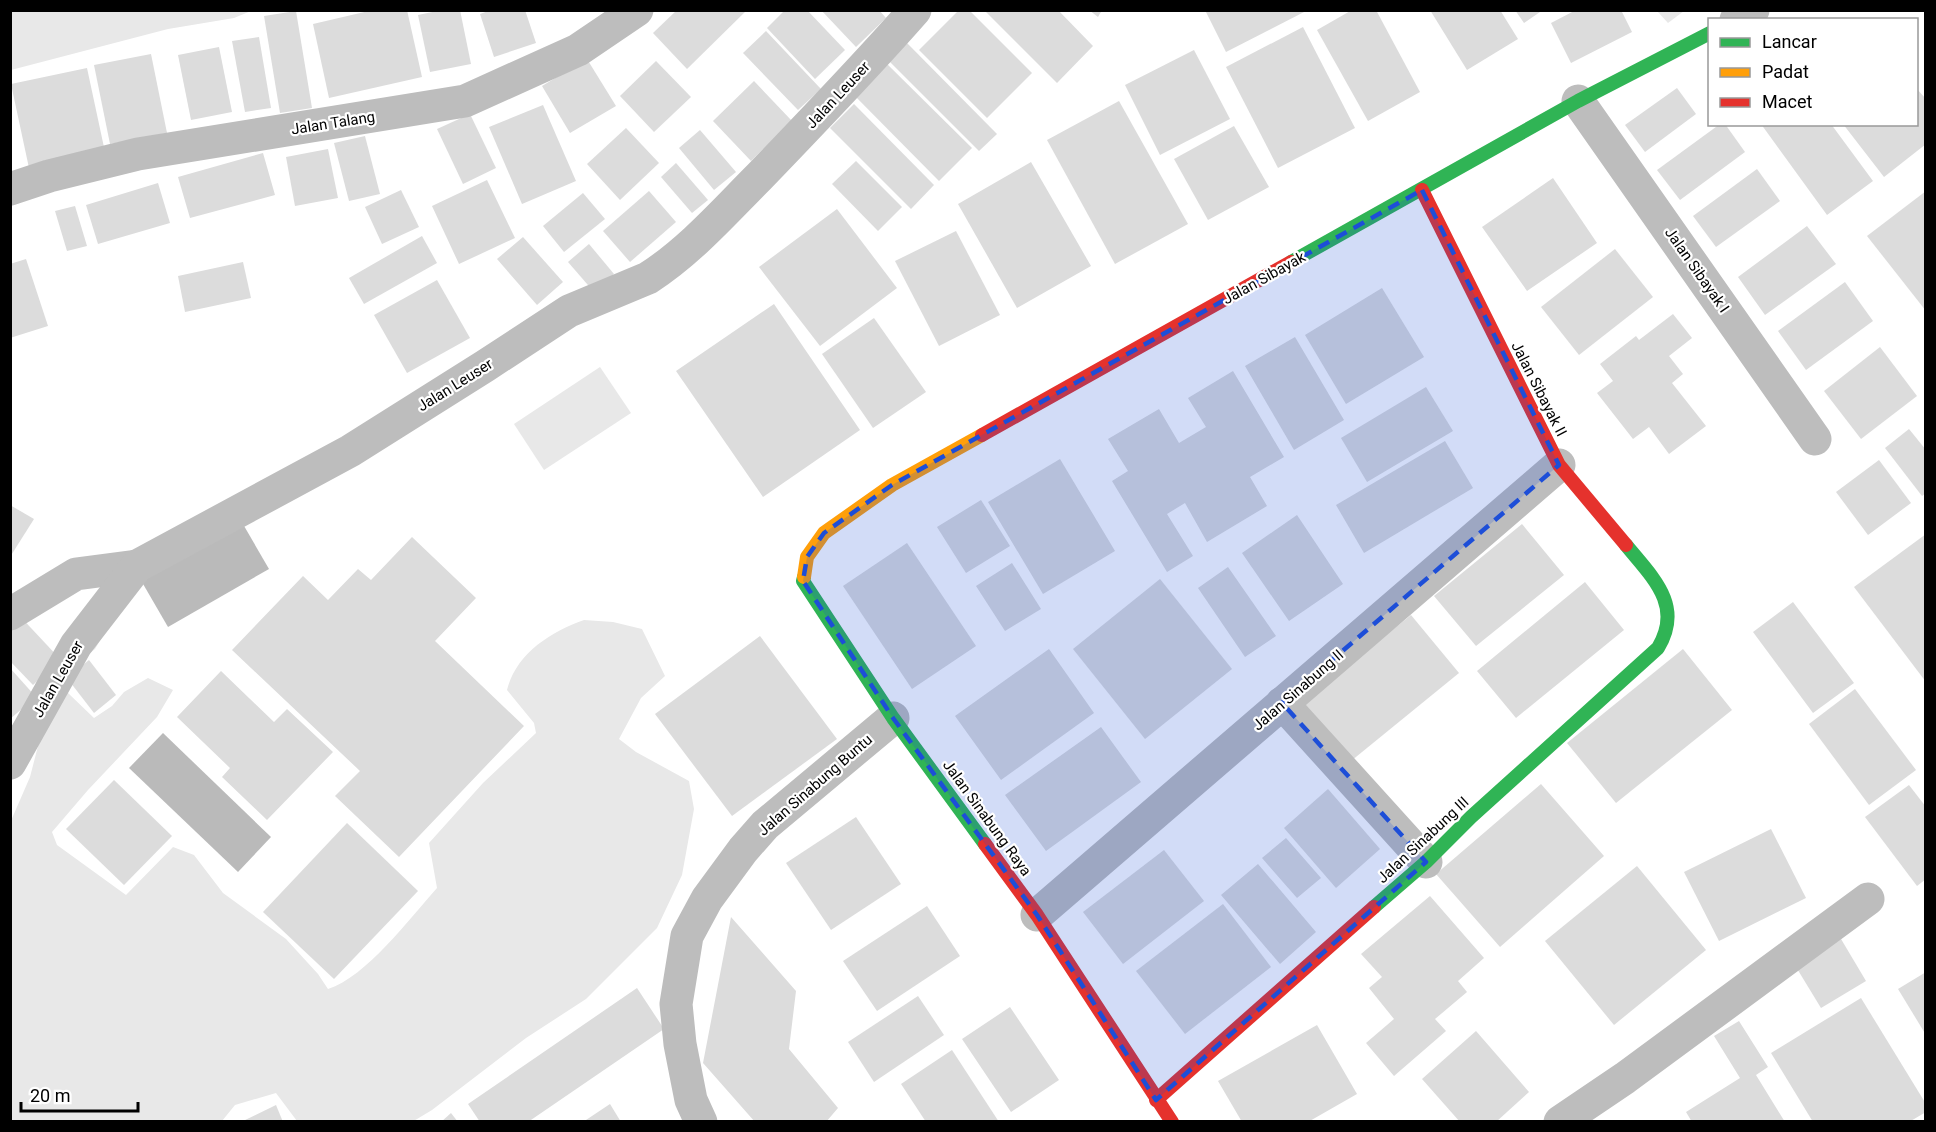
<svg xmlns="http://www.w3.org/2000/svg" width="1936" height="1132" font-family="Roboto,sans-serif">
	<style>
		.green { fill: #e8e8e8 }
		.water { fill: #bababa }
		.building { fill: #dcdcdc }
		.lines { fill: none; stroke-linecap: round; stroke-linejoin: round }
		.street { stroke: #bdbdbd; stroke-width: 33 }
		.fast { stroke: #30b455; stroke-width: 14 }
		.slow { stroke: #ff9f0a; stroke-width: 14 }
		.jam { stroke: #e5322d; stroke-width: 14 }
		.marked { fill: #1d4ed8; fill-opacity: 0.2; stroke: #1d4ed8; stroke-width: 4.5; stroke-dasharray: 12 8; stroke-linejoin: round }
		.labels { text-anchor: middle; dominant-baseline: central; stroke-width: 4.5; stroke-linejoin: round; paint-order: stroke }
		.street-label { font-size: 15px; fill: #000; stroke: #fff }
	</style>
	<rect width="100%" height="100%" fill="#fff"/>
	<g class="green">
		<path d="M 11,10 L 251,10 L 251,11 L 234,18 L 168,29 L 11,70 Z"/>
		<path d="M 1657,11 L 1684,11 L 1668,23 Z"/>
		<path d="M 600,367 L 631,413 L 544,470 L 514,424 Z"/>
		<path d="M 584,620 L 613,622 L 642,629 L 665,676 L 641,698 L 619,739 L 636,752 L 689,781 L 694,809 L 682,875 L 657,928 L 586,999 L 526,1038 L 432,1110 L 412,1122 L 297,1121 L 276,1093 L 235,1105 L 222,1121 L 11,1121 L 10,823 L 30,777 L 60,661 L 105,632 L 95,649 L 61,677 L 68,693 L 94,718 L 112,706 L 124,692 L 148,678 L 173,690 L 157,717 L 88,790 L 52,832 L 57,845 L 126,895 L 173,847 L 194,855 L 223,893 L 286,939 L 318,974 L 328,989 C 366,977 410,918 437,888 L 429,843 L 483,783 L 536,733 L 534,723 L 507,690 C 516,654 550,632 584,620 Z"/>
	</g>
	<g class="water">
		<path d="M 240,519 L 269,569 L 168,627 L 139,577 Z"/>
		<path d="M 163,733 L 271,837 L 238,872 L 129,768 Z"/>
	</g>
	<g class="building">
		<path d="M 373,10 L 407,10 L 422,77 L 329,98 L 313,24 Z"/>
		<path d="M 442,10 L 460,10 L 471,64 L 430,72 L 418,15 Z"/>
		<path d="M 491,10 L 525,10 L 536,43 L 494,57 L 480,14 Z"/>
		<path d="M 677,10 L 747,10 L 687,69 L 653,33 Z"/>
		<path d="M 785,10 L 807,10 L 845,50 L 815,79 L 767,28 Z"/>
		<path d="M 821,10 L 879,10 L 886,18 L 856,47 Z"/>
		<path d="M 959,10 L 969,10 L 1032,73 L 987,118 L 919,50 Z"/>
		<path d="M 984,10 L 1058,10 L 1093,46 L 1057,83 Z"/>
		<path d="M 1089,10 L 1102,10 L 1098,17 Z"/>
		<path d="M 1205,10 L 1308,10 L 1226,52 Z"/>
		<path d="M 1352,10 L 1376,10 L 1420,92 L 1368,121 L 1317,30 Z"/>
		<path d="M 1430,10 L 1500,10 L 1518,39 L 1467,70 Z"/>
		<path d="M 1515,10 L 1543,10 L 1524,23 Z"/>
		<path d="M 1576,10 L 1621,10 L 1632,32 L 1571,63 L 1551,23 Z"/>
		<path d="M 296,11 L 312,108 L 280,113 L 264,16 Z"/>
		<path d="M 1303,27 L 1355,128 L 1278,168 L 1226,67 Z"/>
		<path d="M 766,31 L 821,89 L 798,110 L 743,53 Z"/>
		<path d="M 259,37 L 271,108 L 245,112 L 232,41 Z"/>
		<path d="M 905,41 L 997,134 L 979,151 L 887,59 Z"/>
		<path d="M 219,47 L 232,112 L 191,120 L 178,55 Z"/>
		<path d="M 1194,50 L 1230,119 L 1160,155 L 1125,85 Z"/>
		<path d="M 151,54 L 167,133 L 110,144 L 94,65 Z"/>
		<path d="M 587,59 L 616,106 L 570,133 L 542,86 Z"/>
		<path d="M 883,60 L 972,148 L 939,181 L 851,92 Z"/>
		<path d="M 656,61 L 691,97 L 654,132 L 620,96 Z"/>
		<path d="M 87,68 L 105,152 L 29,168 L 11,84 Z"/>
		<path d="M 754,81 L 792,121 L 751,161 L 713,121 Z"/>
		<path d="M 1677,88 L 1696,114 L 1645,152 L 1625,125 Z"/>
		<path d="M 1916,88 L 1926,99 L 1926,144 L 1884,177 L 1843,124 L 1916,124 Z"/>
		<path d="M 1119,101 L 1188,224 L 1115,264 L 1047,140 Z"/>
		<path d="M 854,104 L 934,185 L 911,209 L 830,128 Z"/>
		<path d="M 543,105 L 576,181 L 522,204 L 489,127 Z"/>
		<path d="M 470,114 L 496,168 L 463,184 L 437,129 Z"/>
		<path d="M 1720,124 L 1725,124 L 1745,152 L 1680,200 L 1657,170 Z"/>
		<path d="M 1761,124 L 1831,124 L 1873,181 L 1827,215 Z"/>
		<path d="M 1234,126 L 1269,187 L 1208,220 L 1174,159 Z"/>
		<path d="M 626,128 L 659,163 L 620,200 L 587,164 Z"/>
		<path d="M 700,130 L 736,172 L 714,190 L 679,148 Z"/>
		<path d="M 365,136 L 380,194 L 349,201 L 334,143 Z"/>
		<path d="M 328,149 L 338,198 L 295,206 L 286,157 Z"/>
		<path d="M 263,153 L 275,195 L 190,218 L 178,177 Z"/>
		<path d="M 856,161 L 902,207 L 878,231 L 832,184 Z"/>
		<path d="M 1031,162 L 1091,266 L 1017,308 L 958,204 Z"/>
		<path d="M 676,163 L 708,200 L 692,213 L 661,177 Z"/>
		<path d="M 1757,169 L 1780,201 L 1716,247 L 1693,216 Z"/>
		<path d="M 1553,178 L 1597,243 L 1527,291 L 1482,227 Z"/>
		<path d="M 487,180 L 515,238 L 459,264 L 432,206 Z"/>
		<path d="M 158,183 L 170,223 L 98,244 L 86,205 Z"/>
		<path d="M 401,190 L 419,227 L 382,244 L 365,207 Z"/>
		<path d="M 649,191 L 676,222 L 630,262 L 603,231 Z"/>
		<path d="M 1926,191 L 1926,311 L 1867,236 Z"/>
		<path d="M 583,193 L 605,219 L 564,252 L 543,226 Z"/>
		<path d="M 75,206 L 87,246 L 67,251 L 55,211 Z"/>
		<path d="M 837,209 L 897,288 L 820,346 L 759,267 Z"/>
		<path d="M 1807,226 L 1836,264 L 1765,315 L 1738,277 Z"/>
		<path d="M 956,231 L 1000,315 L 939,346 L 895,261 Z"/>
		<path d="M 422,236 L 437,263 L 364,304 L 349,278 Z"/>
		<path d="M 523,237 L 563,282 L 537,305 L 497,259 Z"/>
		<path d="M 589,244 L 614,274 L 594,292 L 568,262 Z"/>
		<path d="M 1615,249 L 1653,297 L 1579,355 L 1541,307 Z"/>
		<path d="M 26,259 L 48,326 L 10,338 L 10,264 Z"/>
		<path d="M 243,262 L 251,298 L 185,312 L 178,276 Z"/>
		<path d="M 437,280 L 470,338 L 407,373 L 374,315 Z"/>
		<path d="M 1845,282 L 1873,321 L 1806,370 L 1778,331 Z"/>
		<path d="M 1382,288 L 1424,357 L 1346,404 L 1305,335 Z"/>
		<path d="M 774,304 L 860,430 L 763,497 L 676,371 Z"/>
		<path d="M 1673,314 L 1692,338 L 1669,356 L 1683,374 L 1672,383 L 1706,426 L 1669,454 L 1649,427 L 1633,439 L 1597,393 L 1613,381 L 1600,364 L 1636,336 L 1639,340 Z"/>
		<path d="M 874,318 L 926,392 L 873,428 L 822,354 Z"/>
		<path d="M 1295,337 L 1344,420 L 1294,450 L 1245,366 Z"/>
		<path d="M 1880,347 L 1917,396 L 1861,439 L 1824,391 Z"/>
		<path d="M 1233,371 L 1284,457 L 1250,477 L 1267,506 L 1207,542 L 1185,503 L 1167,514 L 1193,556 L 1167,572 L 1112,481 L 1128,471 L 1108,439 L 1159,409 L 1179,443 L 1206,427 L 1188,398 Z"/>
		<path d="M 1426,387 L 1453,431 L 1367,482 L 1341,438 Z"/>
		<path d="M 1909,429 L 1926,450 L 1926,493 L 1922,496 L 1885,448 Z"/>
		<path d="M 1445,441 L 1473,488 L 1364,553 L 1336,505 Z"/>
		<path d="M 1060,459 L 1115,551 L 1043,594 L 988,502 Z"/>
		<path d="M 1879,460 L 1911,503 L 1868,535 L 1836,492 Z"/>
		<path d="M 981,500 L 1010,546 L 966,573 L 937,527 Z"/>
		<path d="M 10,505 L 34,519 L 10,557 Z"/>
		<path d="M 1297,515 L 1343,584 L 1289,621 L 1242,553 Z"/>
		<path d="M 1522,524 L 1564,575 L 1476,646 L 1434,596 Z"/>
		<path d="M 1926,534 L 1926,682 L 1854,587 Z"/>
		<path d="M 412,537 L 476,598 L 435,641 L 524,726 L 399,857 L 335,796 L 360,771 L 232,650 L 303,576 L 328,600 L 358,569 L 371,580 Z"/>
		<path d="M 907,543 L 976,646 L 912,689 L 843,586 Z"/>
		<path d="M 1012,563 L 1041,609 L 1005,631 L 976,586 Z"/>
		<path d="M 1228,567 L 1276,636 L 1245,657 L 1198,588 Z"/>
		<path d="M 1160,579 L 1232,669 L 1145,739 L 1073,649 Z"/>
		<path d="M 1585,582 L 1624,630 L 1516,718 L 1477,671 Z"/>
		<path d="M 1793,602 L 1854,683 L 1813,713 L 1753,632 Z"/>
		<path d="M 17,613 L 60,659 L 33,685 L 10,661 L 10,619 Z"/>
		<path d="M 1411,615 L 1459,673 L 1351,761 L 1303,702 Z"/>
		<path d="M 760,636 L 837,739 L 732,816 L 655,714 Z"/>
		<path d="M 1049,649 L 1094,713 L 1001,780 L 955,716 Z"/>
		<path d="M 1683,649 L 1732,710 L 1616,803 L 1567,743 Z"/>
		<path d="M 89,660 L 116,695 L 94,713 L 67,678 Z"/>
		<path d="M 10,668 L 36,697 L 10,719 Z"/>
		<path d="M 221,671 L 274,722 L 287,709 L 333,752 L 267,820 L 222,777 L 230,768 L 177,717 Z"/>
		<path d="M 1855,689 L 1916,770 L 1869,805 L 1809,724 Z"/>
		<path d="M 1101,727 L 1141,782 L 1046,851 L 1005,795 Z"/>
		<path d="M 114,780 L 172,836 L 124,885 L 66,829 Z"/>
		<path d="M 1541,784 L 1604,856 L 1500,947 L 1436,874 Z"/>
		<path d="M 1909,785 L 1926,807 L 1926,879 L 1917,886 L 1865,817 Z"/>
		<path d="M 1328,789 L 1380,849 L 1336,888 L 1284,828 Z"/>
		<path d="M 856,817 L 901,884 L 831,930 L 786,863 Z"/>
		<path d="M 347,823 L 418,891 L 334,979 L 263,912 Z"/>
		<path d="M 1771,829 L 1806,898 L 1719,941 L 1684,872 Z"/>
		<path d="M 1286,838 L 1321,878 L 1297,898 L 1262,858 Z"/>
		<path d="M 1164,850 L 1204,901 L 1123,964 L 1083,912 Z"/>
		<path d="M 1258,864 L 1316,932 L 1280,964 L 1221,895 Z"/>
		<path d="M 1637,866 L 1706,950 L 1614,1025 L 1545,941 Z"/>
		<path d="M 1430,896 L 1484,958 L 1458,981 L 1467,992 L 1435,1019 L 1446,1031 L 1394,1076 L 1366,1043 L 1394,1019 L 1369,988 L 1382,977 L 1361,954 Z"/>
		<path d="M 1223,904 L 1271,967 L 1185,1034 L 1136,971 Z"/>
		<path d="M 927,906 L 960,956 L 877,1011 L 843,961 Z"/>
		<path d="M 731,917 L 796,991 L 789,1049 L 838,1108 L 826,1122 L 755,1122 L 703,1063 Z"/>
		<path d="M 1841,939 L 1866,981 L 1821,1008 L 1796,967 Z"/>
		<path d="M 1926,972 L 1926,1035 L 1898,989 Z"/>
		<path d="M 637,988 L 664,1029 L 528,1122 L 480,1122 L 468,1104 Z"/>
		<path d="M 918,996 L 944,1035 L 874,1082 L 848,1042 Z"/>
		<path d="M 1861,998 L 1926,1104 L 1926,1112 L 1909,1122 L 1813,1122 L 1771,1053 Z"/>
		<path d="M 1010,1007 L 1059,1080 L 1011,1112 L 962,1039 Z"/>
		<path d="M 1739,1021 L 1768,1067 L 1756,1075 L 1785,1122 L 1692,1122 L 1686,1112 L 1740,1078 L 1714,1036 Z"/>
		<path d="M 1317,1025 L 1357,1094 L 1308,1122 L 1242,1122 L 1218,1081 Z"/>
		<path d="M 1476,1031 L 1529,1092 L 1496,1122 L 1460,1122 L 1422,1079 Z"/>
		<path d="M 952,1050 L 999,1122 L 926,1122 L 901,1084 Z"/>
		<path d="M 610,1104 L 621,1122 L 583,1122 Z"/>
		<path d="M 276,1105 L 283,1122 L 241,1122 Z"/>
		<path d="M 451,1113 L 458,1122 L 441,1122 Z"/>
	</g>
	<g class="lines">
		<g class="street">
			<path d="M 1736,20 L 1753,10"/>
			<path d="M 1578,101 L 1815,439"/>
			<path d="M 10,189 L 49,176 L 138,154 L 465,101 L 578,50 L 637,10"/>
			<path d="M 10,614 L 76,574 L 137,566"/>
			<path d="M 1282,703 L 1426,862"/>
			<path d="M 10,763 L 76,645 L 137,566 L 350,451 L 485,366 L 569,311 L 648,278 C 690,251 724,212 759,177 C 812,122 865,67 915,10"/>
			<path d="M 1037,915 L 1559,465"/>
			<path d="M 701,1122 L 691,1100 L 680,1044 L 676,1004 L 687,936 L 707,899 L 743,850 L 765,825 L 893,718"/>
			<path d="M 1560,1122 L 1625,1078 L 1868,899"/>
		</g>
		<g class="fast">
			<path d="M 1291,262 L 1578,101 L 1710,33"/>
			<path d="M 804,577 L 803,581 L 893,718 L 985,844"/>
			<path d="M 1374,907 L 1426,862 L 1471,817 L 1658,648 C 1684,605 1652,577 1626,545"/>
		</g>
		<path class="slow" d="M 804,577 L 807,557 L 824,533 L 892,485 L 982,435"/>
		<g class="jam">
			<path d="M 1422,190 L 1559,465 L 1626,545"/>
			<path d="M 982,435 L 1291,262"/>
			<path d="M 985,844 L 1037,915 L 1172,1122"/>
			<path d="M 1156,1100 L 1374,907"/>
		</g>
	</g>
	<path class="marked" d="M 1422,190 L 1559,465 L 1282,703 L 1426,862 L 1156,1100 L 1037,915 L 893,718 L 803,581 L 807,557 L 824,533 L 892,485 Z"/>
	<g class="labels">
		<g class="street-label">
			<text transform="translate(838 95) rotate(-47)">Jalan Leuser</text>
			<text transform="translate(333 123) rotate(-9)">Jalan Talang</text>
			<text transform="translate(1697 270) rotate(55)">Jalan Sibayak I</text>
			<text transform="translate(1264 278) rotate(-29)">Jalan Sibayak</text>
			<text transform="translate(455 385) rotate(-32)">Jalan Leuser</text>
			<text transform="translate(1539 389) rotate(63)">Jalan Sibayak II</text>
			<text transform="translate(58 679) rotate(-60)">Jalan Leuser</text>
			<text transform="translate(1298 690) rotate(-41)">Jalan Sinabung II</text>
			<text transform="translate(815 785) rotate(-41)">Jalan Sinabung Buntu</text>
			<text transform="translate(987 818) rotate(54)">Jalan Sinabung Raya</text>
			<text transform="translate(1423 840) rotate(-43)">Jalan Sinabung III</text>
		</g>
	</g>
	<rect width="1936" height="1132" fill="none" stroke="#000000" stroke-width="24"/>
	<rect x="1708" y="18" width="210" height="108" fill="#ffffff" stroke="#999999" stroke-width="1.5"/>
	<rect x="1720" y="38" width="30" height="9" fill="#30b455" stroke="#999999" stroke-width="1.5"/>
	<text x="1762" y="48" font-size="18" fill="#000000">Lancar</text>
	<rect x="1720" y="68" width="30" height="9" fill="#ff9f0a" stroke="#999999" stroke-width="1.5"/>
	<text x="1762" y="78" font-size="18" fill="#000000">Padat</text>
	<rect x="1720" y="98" width="30" height="9" fill="#e5322d" stroke="#999999" stroke-width="1.5"/>
	<text x="1762" y="108" font-size="18" fill="#000000">Macet</text>
	<path d="M21 1102v9h117v-9" fill="none" stroke="#000000" stroke-width="3"/>
	<text x="30" y="1102" font-size="18" fill="#000000" stroke="#ffffff" stroke-width="4.5" paint-order="stroke">20 m</text>
</svg>
